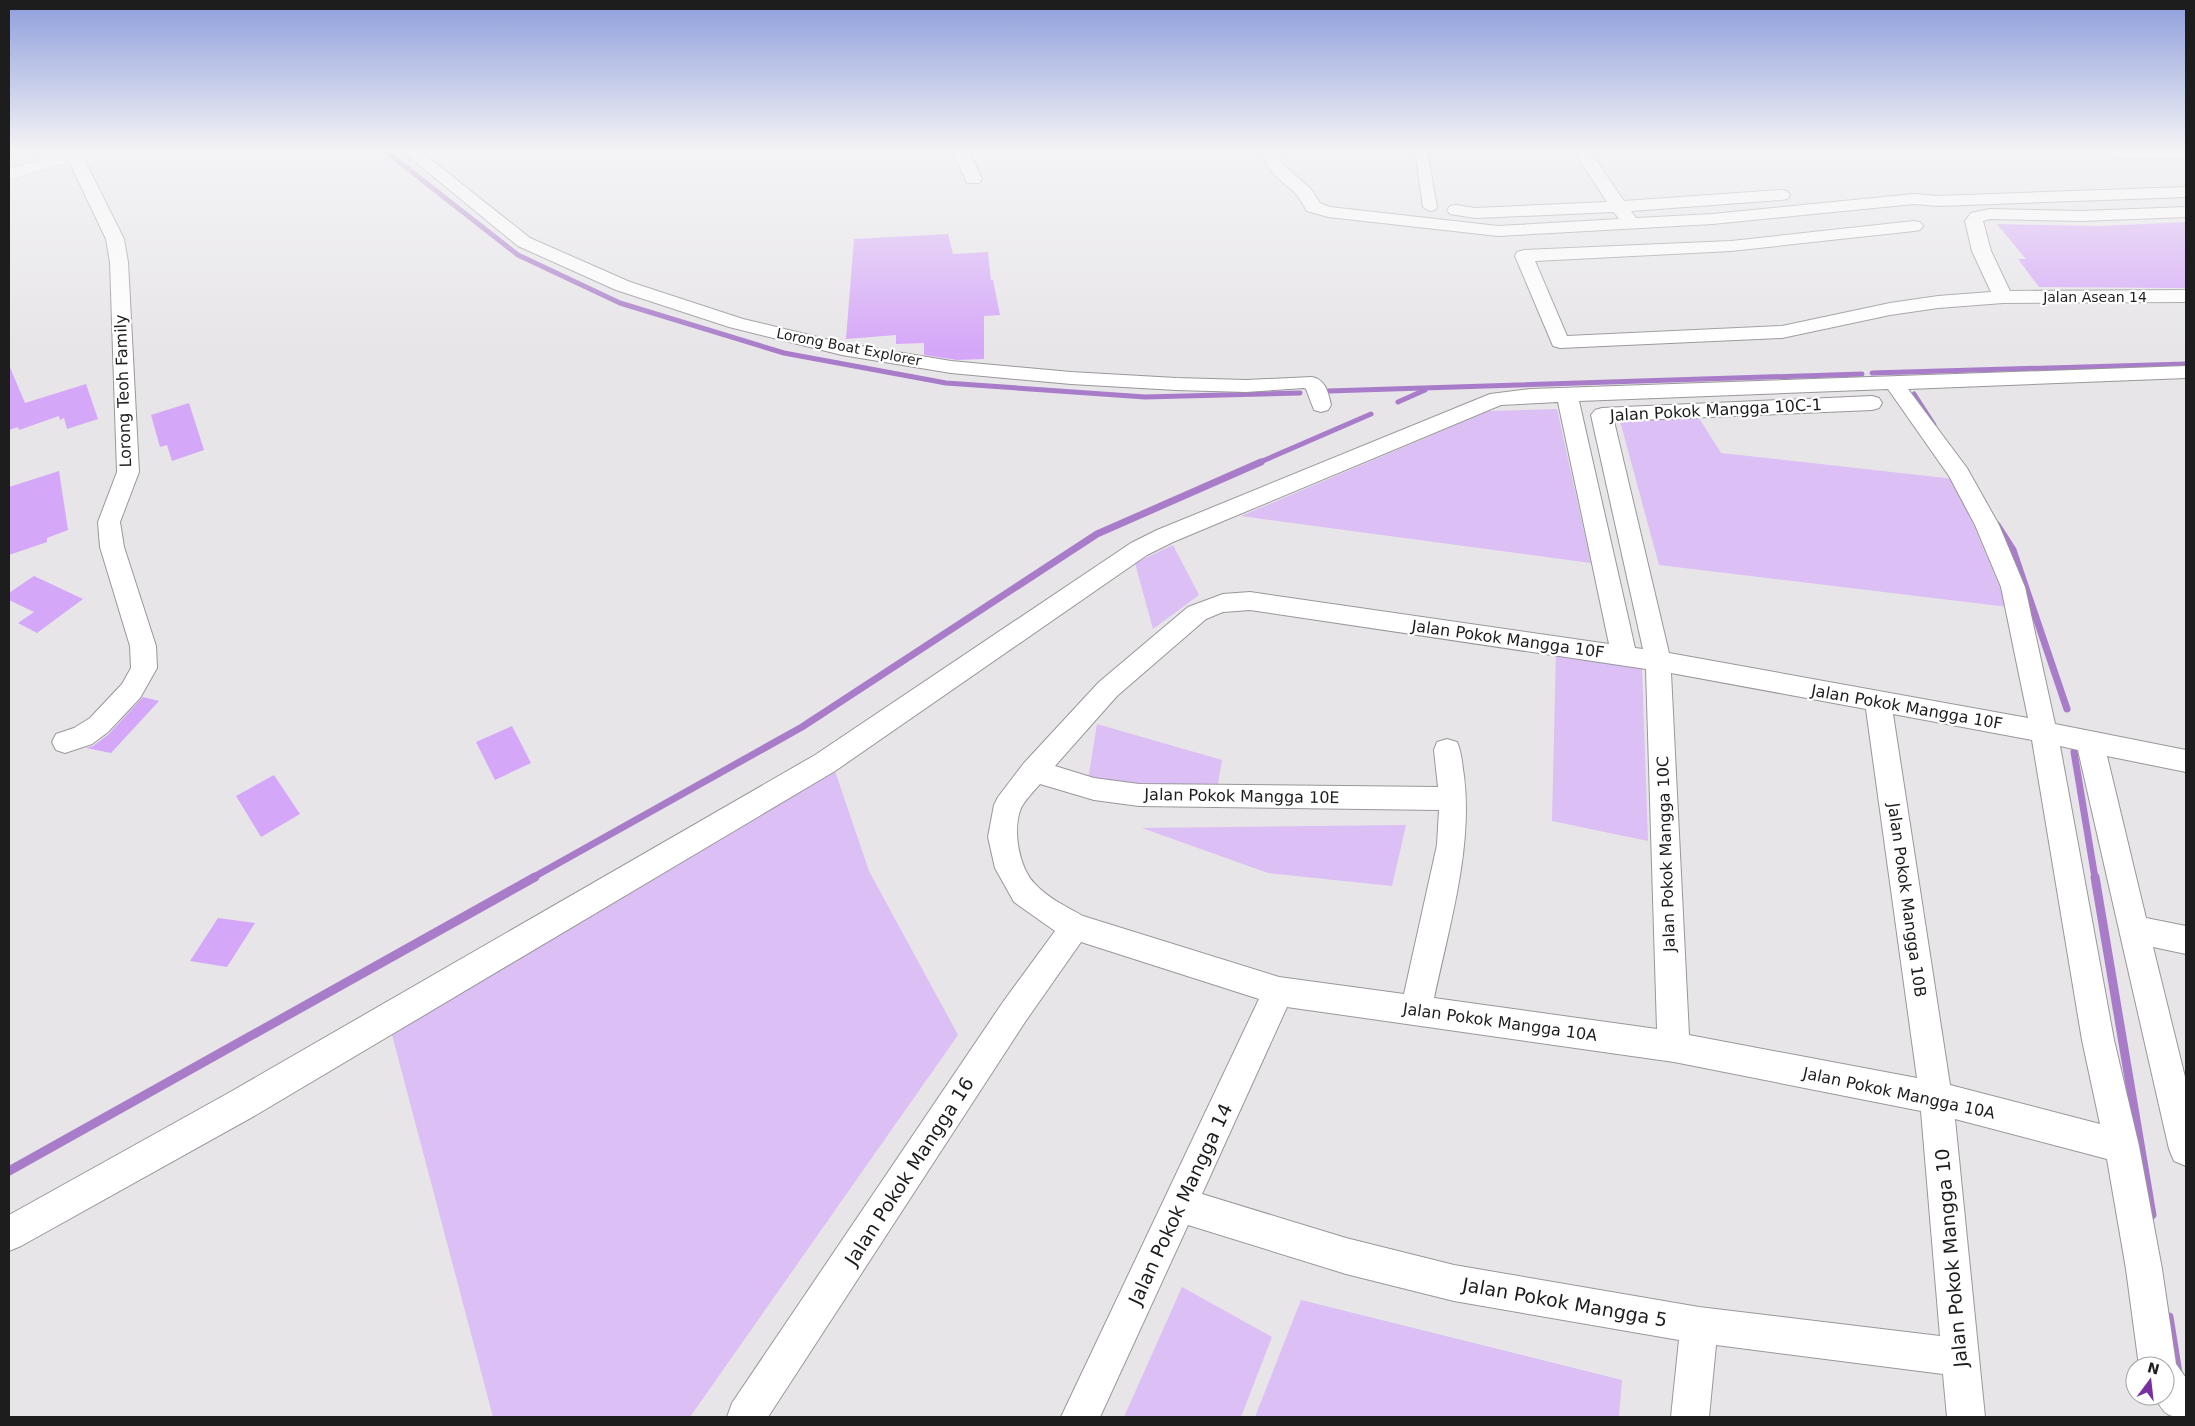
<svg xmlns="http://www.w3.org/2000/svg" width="2195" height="1426" font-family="'DejaVu Sans',sans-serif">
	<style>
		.green { fill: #dcbff4 }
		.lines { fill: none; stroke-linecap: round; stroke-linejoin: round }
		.stream-far2 { stroke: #a87cc9; stroke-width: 5 }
		.stream-far1 { stroke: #a87cc9; stroke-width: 7 }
		.stream { stroke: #a87cc9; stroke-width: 9 }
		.building { fill: #d5a7f8 }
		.pedestrian-casing { stroke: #99979a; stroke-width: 2 }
		.minor-casing { stroke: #99979a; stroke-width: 2 }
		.secondary-casing { stroke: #99979a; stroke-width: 1 }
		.pedestrian { fill: #fff; fill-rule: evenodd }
		.minor { fill: #fff; fill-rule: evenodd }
		.secondary { fill: #fff; fill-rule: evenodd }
		.labels { text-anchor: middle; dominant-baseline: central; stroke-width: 4.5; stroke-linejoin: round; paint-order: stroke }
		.far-street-label { font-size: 14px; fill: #1e1d1e; stroke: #fff }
		.street-label { font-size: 16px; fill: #1e1d1e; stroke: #fff }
		.near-street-label { font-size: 19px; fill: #1e1d1e; stroke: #fff }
	</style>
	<rect width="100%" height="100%" fill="#e7e5e8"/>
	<g class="green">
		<path d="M 1557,409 L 1591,563 L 1241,516 L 1489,411 Z"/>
		<path d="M 1699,418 L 1721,453 L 1954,479 L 2008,607 L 1659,565 L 1620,421 Z"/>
		<path d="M 1173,545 L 1199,595 L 1153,629 L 1135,563 Z"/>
		<path d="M 1556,651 L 1642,667 L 1648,841 L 1552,821 Z"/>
		<path d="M 1097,724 L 1222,760 L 1217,789 L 1145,796 L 1088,780 Z"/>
		<path d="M 835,771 L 869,871 L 958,1035 L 690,1417 L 493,1417 L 391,1031 Z"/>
		<path d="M 1406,825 L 1392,886 L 1268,873 L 1142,828 Z"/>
		<path d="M 1182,1287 L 1272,1337 L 1241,1417 L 1124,1417 Z"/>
		<path d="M 1301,1300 L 1622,1380 L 1619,1417 L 1255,1417 Z"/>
	</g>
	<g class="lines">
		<g class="stream-far2">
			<path d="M 384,150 L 518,255 L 620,303 L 784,353 L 946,383 L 1145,397 L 1300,393"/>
			<path d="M 1872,373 L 2186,364"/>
			<path d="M 1328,391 L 1862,374"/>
			<path d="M 1914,394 L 1934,425"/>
			<path d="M 1398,402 L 1425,390"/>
			<path d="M 1258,463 L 1371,414"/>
		</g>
		<g class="stream-far1">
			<path d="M 1997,525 L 2013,550 L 2067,709"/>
			<path d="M 2074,752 L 2095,878"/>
			<path d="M 532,878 L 802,727 L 1097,534 L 1261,462"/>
		</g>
		<g class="stream">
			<path d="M 2095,877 L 2152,1215"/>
			<path d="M 9,1171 L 535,877"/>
			<path d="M 2169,1317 L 2178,1373"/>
		</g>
	</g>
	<g class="building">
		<path d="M 2186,222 L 2186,288 L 2173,288 L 2039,287 L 2018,259 L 2026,259 L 1997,224 L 2101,226 Z"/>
		<path d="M 948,234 L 953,254 L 988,252 L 991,280 L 993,280 L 1000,315 L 984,316 L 984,359 L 957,360 L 924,355 L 924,343 L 896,344 L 896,335 L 846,339 L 854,239 Z"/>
		<path d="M 9,365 L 25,403 L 86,384 L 98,419 L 67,429 L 64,418 L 60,420 L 59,416 L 19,430 L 18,427 L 9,430 Z"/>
		<path d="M 189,403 L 204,450 L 172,461 L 167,445 L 160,447 L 151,415 Z"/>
		<path d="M 59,471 L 68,530 L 47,538 L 47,542 L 9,555 L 9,487 Z"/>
		<path d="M 34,576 L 83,599 L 37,633 L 18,623 L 34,612 L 9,600 L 9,593 Z"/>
		<path d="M 143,697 L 159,701 L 111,753 L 86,748 L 93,746 L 109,734 Z"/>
		<path d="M 512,726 L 531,763 L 495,780 L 476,742 Z"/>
		<path d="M 274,775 L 300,814 L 261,837 L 236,796 Z"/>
		<path d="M 218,918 L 255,923 L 227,967 L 190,961 Z"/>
	</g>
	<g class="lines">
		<defs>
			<path id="pedestrian" d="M 1415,150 L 1427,150 L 1437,207 L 1435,210 L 1430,211 L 1423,207 Z"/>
			<g id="minor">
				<path d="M 74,150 L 80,151 L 124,239 L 128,262 L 139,472 L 120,522 L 124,547 L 156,646 L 157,668 L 140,698 L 108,732 L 92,744 L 65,753 L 56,750 L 52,742 L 56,734 L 74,728 L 90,718 L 122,684 L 131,668 L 130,646 L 100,547 L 98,522 L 117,472 L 110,262 L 106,239 L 66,155 L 68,151 Z"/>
				<path d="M 401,150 L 419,150 L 530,238 L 630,282 L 743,319 L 842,343 L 951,361 L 1071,372 L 1176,378 L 1246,380 L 1312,377 C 1326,380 1328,392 1331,405 L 1328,410 L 1321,412 L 1314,410 L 1306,389 L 1304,388 L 1246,392 L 1176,390 L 1071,384 L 951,373 L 842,355 L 729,327 L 616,290 L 518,246 Z"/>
				<path d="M 952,150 L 968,150 L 982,179 L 979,183 L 967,183 Z"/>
				<path d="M 1263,150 L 1279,150 L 1280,160 L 1286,167 L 1310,188 L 1320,203 L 1330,207 L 1498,226 L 1619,219 L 1614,212 L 1475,218 L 1450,214 L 1447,210 L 1450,206 L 1456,205 L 1475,208 L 1607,202 L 1573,150 L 1589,150 L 1624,201 L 1781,190 L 1787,191 L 1790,195 L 1787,199 L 1781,200 L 1631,211 L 1636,218 L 1713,214 L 1914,194 L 1938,196 L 2186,187 L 2186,197 L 1938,206 L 1914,204 L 1713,224 L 1498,236 L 1328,217 L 1307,211 C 1303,205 1300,198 1296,194 C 1282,180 1264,171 1263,150 Z"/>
				<path d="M 2113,150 L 2186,150 L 2186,158 L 2119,158 L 2113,157 L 2111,153 Z"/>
				<path d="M 2186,207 L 2186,217 L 2082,221 L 1990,219 L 1983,221 L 1991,251 L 2010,291 L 2186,290 L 2186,302 L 2003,303 L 1938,308 L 1890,315 L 1782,338 L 1560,348 L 1553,346 L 1515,256 L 1517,252 L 1524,250 L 1731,241 L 1914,221 L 1920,222 L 1923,226 L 1920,230 L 1914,231 L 1731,251 L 1535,261 L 1567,336 L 1782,326 L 1890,303 L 1938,296 L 1991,292 L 1972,251 L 1965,221 L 1971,213 L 1990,209 L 2082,211 Z"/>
				<path d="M 2186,366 L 2186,378 L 1908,389 L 1967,468 L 1999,525 L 2025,587 L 2055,724 L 2186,750 L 2186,772 L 2107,756 L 2146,918 L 2186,926 L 2186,954 L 2153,947 L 2186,1081 L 2186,1166 L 2174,1161 L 2169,1149 L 2078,750 L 2060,746 L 2114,1040 L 2139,1146 L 2162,1269 L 2176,1364 L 2186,1378 L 2186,1417 C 2165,1417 2165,1414 2154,1396 L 2165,1396 L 2165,1366 L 2139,1366 L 2126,1269 L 2107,1159 L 1955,1119 L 1985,1417 L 1947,1417 L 1943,1374 L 1716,1345 L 1709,1417 L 1671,1417 L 1679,1340 L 1454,1301 L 1346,1274 L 1188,1225 L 1100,1417 L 1061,1417 L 1259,999 L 1081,942 L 1025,1022 L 768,1417 L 727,1417 L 732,1403 L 1003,1002 L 1055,931 L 1014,902 L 995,868 L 988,837 L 994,805 L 998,797 L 1024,763 L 1099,682 L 1188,607 L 1223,594 L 1250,592 L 1609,644 L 1558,402 L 1501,405 L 1173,542 L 1147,555 L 835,771 L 256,1115 L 21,1246 L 9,1251 L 9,1215 L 232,1091 L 815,755 L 1131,543 L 1157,530 L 1490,394 L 1531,389 ZM 1888,389 L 1949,476 L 1975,525 L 2001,587 L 2028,718 L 1669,653 L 1614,421 L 1872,410 L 1879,408 L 1882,403 L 1879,398 L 1872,396 L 1602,408 L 1595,410 L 1591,415 L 1643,649 L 1635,648 L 1579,401 ZM 1250,610 L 1646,669 L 1657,1029 L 1434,998 C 1449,927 1473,848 1464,776 C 1462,764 1462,753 1457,742 L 1447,739 L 1437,742 L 1434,750 L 1438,787 L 1139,784 L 1094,778 L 1055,766 L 1117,696 L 1206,619 L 1223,612 ZM 1671,673 L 1866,709 L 1917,1078 L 1689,1035 ZM 1893,714 L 2032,740 L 2082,1040 L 2100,1124 L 1950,1085 ZM 1040,784 L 1094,800 L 1139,806 L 1439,810 L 1437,845 L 1404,994 L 1279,977 L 1083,916 C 1067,907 1048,898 1035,884 C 1019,868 1012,830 1021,808 C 1025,800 1034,791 1040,784 ZM 1287,1007 L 1674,1062 L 1921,1111 L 1940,1336 L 1699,1307 L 1454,1265 L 1346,1238 L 1202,1194 Z"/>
			</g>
			<path id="secondary" d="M 72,150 L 98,150 L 95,154 L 9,180 L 9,169 Z"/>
		</defs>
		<use href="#pedestrian" class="pedestrian-casing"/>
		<use href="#minor" class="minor-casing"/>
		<use href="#secondary" class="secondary-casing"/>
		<use href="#pedestrian" class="pedestrian"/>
		<use href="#minor" class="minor"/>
		<use href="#secondary" class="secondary"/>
	</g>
	<linearGradient id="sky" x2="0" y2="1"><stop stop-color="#8e9edc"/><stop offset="0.43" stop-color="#f4f3f5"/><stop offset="1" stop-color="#f4f3f5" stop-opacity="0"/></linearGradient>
	<rect width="2195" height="349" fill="url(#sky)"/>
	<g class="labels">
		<g class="far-street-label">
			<text x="2095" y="297">Jalan Asean 14</text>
			<text transform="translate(849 347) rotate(11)">Lorong Boat Explorer</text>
		</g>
		<g class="street-label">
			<text transform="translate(123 391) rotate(-92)">Lorong Teoh Family</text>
			<text transform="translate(1716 410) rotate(-3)">Jalan Pokok Mangga 10C-1</text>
			<text transform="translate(1508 639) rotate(8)">Jalan Pokok Mangga 10F</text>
			<text transform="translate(1907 707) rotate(10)">Jalan Pokok Mangga 10F</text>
			<text transform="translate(1242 796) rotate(1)">Jalan Pokok Mangga 10E</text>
			<text transform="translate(1666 854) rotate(-92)">Jalan Pokok Mangga 10C</text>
			<text transform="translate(1907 900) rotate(82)">Jalan Pokok Mangga 10B</text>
			<text transform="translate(1500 1022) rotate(8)">Jalan Pokok Mangga 10A</text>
			<text transform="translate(1899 1093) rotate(12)">Jalan Pokok Mangga 10A</text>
		</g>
		<g class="near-street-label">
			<text transform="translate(909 1171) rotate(-57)">Jalan Pokok Mangga 16</text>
			<text transform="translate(1180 1204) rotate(-65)">Jalan Pokok Mangga 14</text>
			<text transform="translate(1951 1258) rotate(-95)">Jalan Pokok Mangga 10</text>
			<text transform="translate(1565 1302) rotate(10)">Jalan Pokok Mangga 5</text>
		</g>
	</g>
	<rect width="2195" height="1426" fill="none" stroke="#1e1d1e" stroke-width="20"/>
	<g transform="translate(2150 1381) rotate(15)"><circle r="24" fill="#ffffff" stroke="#a5a5a5"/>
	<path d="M0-4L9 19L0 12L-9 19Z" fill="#772fa2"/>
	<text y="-8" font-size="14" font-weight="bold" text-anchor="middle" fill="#1e1d1e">N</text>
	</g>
</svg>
